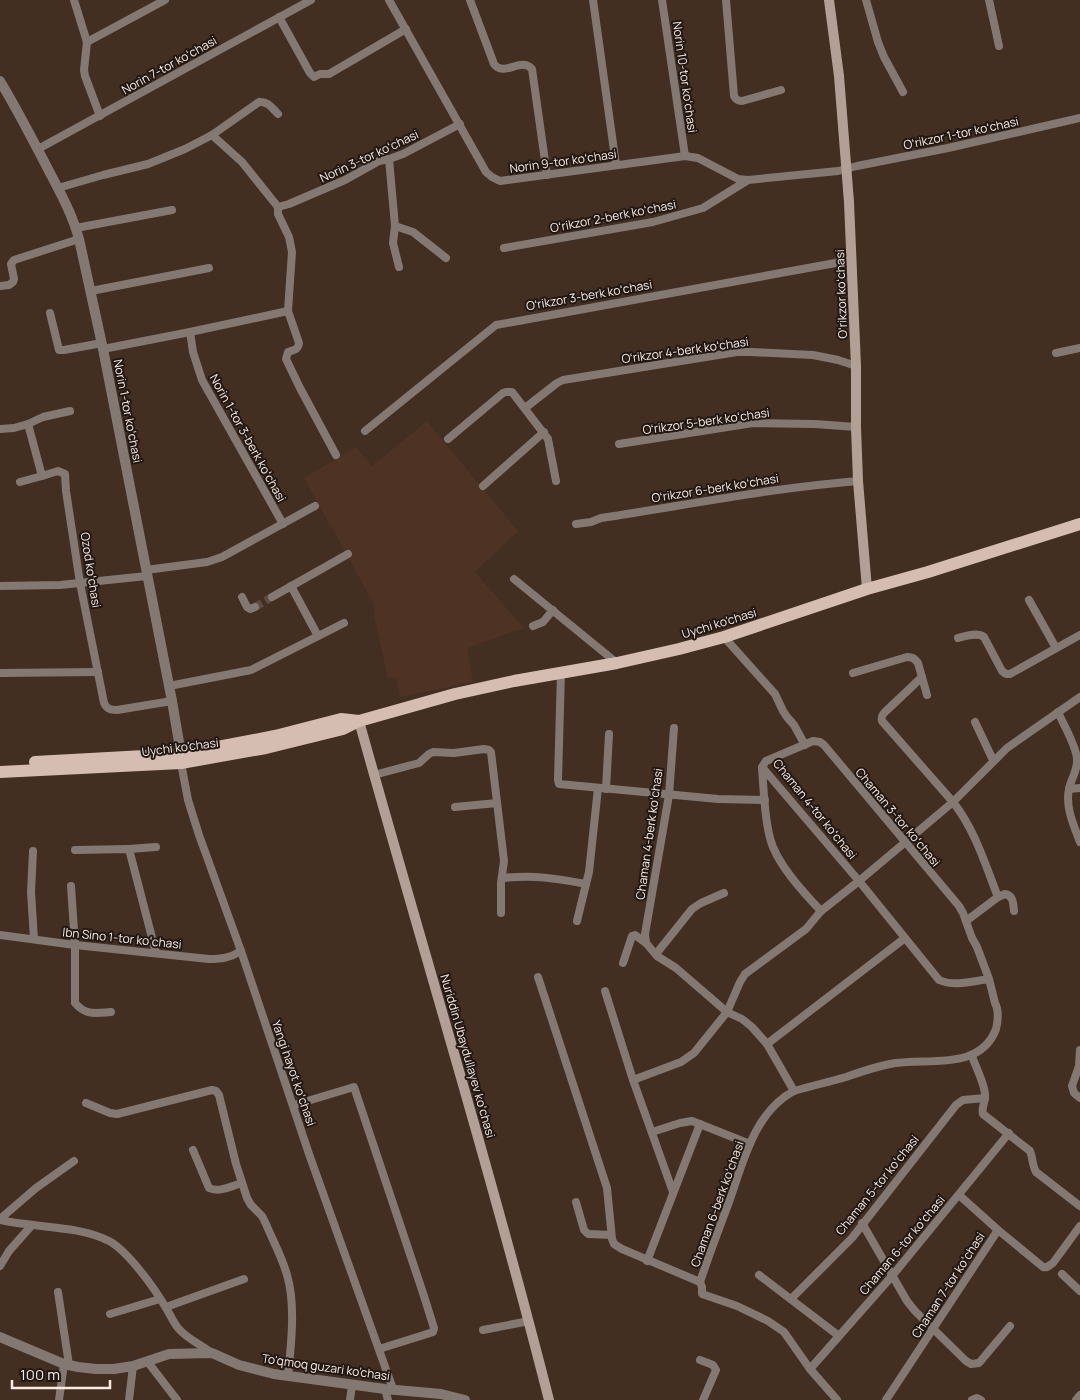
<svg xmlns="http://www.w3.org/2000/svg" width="1080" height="1400" font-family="Manrope,sans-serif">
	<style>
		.built { fill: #4e3223 }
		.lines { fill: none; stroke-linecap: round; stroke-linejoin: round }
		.minor-tunnel { stroke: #5e4a3f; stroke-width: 8; stroke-dasharray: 8 4; stroke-linecap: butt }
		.minor { stroke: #847873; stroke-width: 8 }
		.tertiary { stroke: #847873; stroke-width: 10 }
		.secondary { stroke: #b29f96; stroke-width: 10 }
		.primary { stroke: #d5bdb2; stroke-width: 12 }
		.labels { text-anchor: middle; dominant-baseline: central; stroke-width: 4; stroke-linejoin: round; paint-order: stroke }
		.street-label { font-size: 12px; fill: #faebe4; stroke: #221813 }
	</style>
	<rect width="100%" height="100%" fill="#432e22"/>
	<path class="built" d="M 427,421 L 518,531 L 475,572 L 524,628 L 467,648 L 473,682 L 400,697 L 396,677 L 388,678 L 374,617 L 374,604 L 304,478 L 356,447 L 372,466 Z"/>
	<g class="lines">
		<path class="minor-tunnel" d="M 255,607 L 272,597"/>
		<g class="minor">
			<path d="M 74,0 L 87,42 L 84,70 L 85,76 L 100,116"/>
			<path d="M 389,0 L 486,172 L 492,177 L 500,181 L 685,156 L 698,158 L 738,179 L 748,180 L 838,171 L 857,166 L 948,148 L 1080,118"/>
			<path d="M 470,0 L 494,64 C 504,78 521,56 532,69 L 547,175"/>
			<path d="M 593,0 L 616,165"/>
			<path d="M 662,0 L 685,156"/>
			<path d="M 726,0 L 734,96 C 736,100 738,101 742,101 L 781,90"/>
			<path d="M 866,0 L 878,42 L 884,57 L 903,92"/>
			<path d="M 989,0 L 999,46"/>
			<path d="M 279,17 L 310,73 L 314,77 L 320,74 L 329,74 L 406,29"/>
			<path d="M 87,42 L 165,0"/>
			<path d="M 212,135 L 259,102 C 268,101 272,108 278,114"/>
			<path d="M 38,149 L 311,0"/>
			<path d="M 389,159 L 395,226 L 413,232 L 446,258"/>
			<path d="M 58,188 L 103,175 L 148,164 L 185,149 L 212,135 L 242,162 L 278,207 L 289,204 L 345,180 L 379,161 L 389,159 L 403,154 L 460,124"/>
			<path d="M 278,207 L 278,214 L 289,237 L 292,252 L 288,311 L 299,343 C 298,350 294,350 288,352 L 286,359 L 300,388 L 336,455"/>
			<path d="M 395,226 L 393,243 L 399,267"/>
			<path d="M 76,228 L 172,210"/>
			<path d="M 504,248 L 653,222 L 703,208 L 748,180"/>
			<path d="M 0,286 L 9,285 L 13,282 L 14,279 L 11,264 L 14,260 L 79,239"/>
			<path d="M 91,291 L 209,268"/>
			<path d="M 50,313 L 59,350 L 64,350 L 102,343"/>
			<path d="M 190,332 L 193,352 L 202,380 L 283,524"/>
			<path d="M 103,349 L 190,332 L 288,311"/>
			<path d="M 1056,353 L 1080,348"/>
			<path d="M 525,408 L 557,383 L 563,380 L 737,352 L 751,352 L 813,355 L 838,360 L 856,366"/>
			<path d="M 28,424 L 43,417 L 70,411"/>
			<path d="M 0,429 L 14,428 L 28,424 L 42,476 L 58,471 L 65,474 L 66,491 L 80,583 L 104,703 C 107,709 110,710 117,710 L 172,701"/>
			<path d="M 365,431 L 496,325 L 852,260"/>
			<path d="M 448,439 L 503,393 L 506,392 L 512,392 L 548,439 L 556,481"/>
			<path d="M 619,444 L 753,423 L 815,424 L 856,427"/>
			<path d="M 20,482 L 42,476"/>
			<path d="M 483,486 L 544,432"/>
			<path d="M 576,524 L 591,522 L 601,518 C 687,505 771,488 858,481"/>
			<path d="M 146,570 L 207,562 L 222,557 L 315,506"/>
			<path d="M 514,579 L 617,663"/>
			<path d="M 0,586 L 60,585 L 147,576"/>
			<path d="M 291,586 L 318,636"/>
			<path d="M 242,597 L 247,607 L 250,609 L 255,607"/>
			<path d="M 272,597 L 348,554"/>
			<path d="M 1029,600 L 1056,648"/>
			<path d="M 533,626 L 543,622 L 553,610"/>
			<path d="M 724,637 L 775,694 L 783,711 L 787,717 L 794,725 L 805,745"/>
			<path d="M 958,638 C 966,636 977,632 984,637 L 1002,671 L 1006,674 L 1010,674 L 1080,635"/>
			<path d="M 561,672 L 558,780 L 559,784 L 718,799 L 765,800"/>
			<path d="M 0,673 L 98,672"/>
			<path d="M 853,673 L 907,657 C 913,657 915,659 918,663 L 927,695"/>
			<path d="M 922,677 L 885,712 C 882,715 881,717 882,721 L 953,802 C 975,830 985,864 998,897 L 966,921"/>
			<path d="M 169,686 L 251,670 L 344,623"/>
			<path d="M 1058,712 C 1064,726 1076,745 1077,759 C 1078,770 1071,779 1069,789 C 1065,807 1074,826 1080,842"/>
			<path d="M 975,722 L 993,760"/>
			<path d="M 674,728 L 669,795 L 645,934 L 646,943 L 657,956 L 676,968 L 727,1012 L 742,1019 L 752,1027 L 767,1044 L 794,1091"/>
			<path d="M 181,763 L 188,800 L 199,835 L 241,951 L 309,1154 L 393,1389"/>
			<path d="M 762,768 C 764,791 764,815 770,838 C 776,863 803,892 821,911"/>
			<path d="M 374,775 L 419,763 L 429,754 L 433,752 L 454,753 L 484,749 L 489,750 L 491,752 L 504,861 L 501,883 L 501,913"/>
			<path d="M 606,789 L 609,734"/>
			<path d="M 1069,789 L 1080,788"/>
			<path d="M 455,807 L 497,803"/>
			<path d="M 129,849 L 156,847"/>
			<path d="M 75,850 L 129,849 L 156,953"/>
			<path d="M 33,851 L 31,892 L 34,939"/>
			<path d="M 502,878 C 534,875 555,878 586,884 L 589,872 L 598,788"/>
			<path d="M 71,886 L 75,945 L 75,1003 C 86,1016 96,1013 111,1012"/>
			<path d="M 998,897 L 1005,894 C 1014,896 1013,904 1014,911"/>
			<path d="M 577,921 L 586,884"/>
			<path d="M 0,935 L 75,945 L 209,959 C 221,959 230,958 241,951"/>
			<path d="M 656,954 L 692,909 L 701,903 L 724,893"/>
			<path d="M 623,963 L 632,936 L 635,935 L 646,943"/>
			<path d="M 538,977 L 607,1188 L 612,1239 L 614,1244 L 622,1249 L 700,1282"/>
			<path d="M 605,991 L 633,1080 L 673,1192"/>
			<path d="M 767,1044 L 905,938"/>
			<path d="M 1080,1050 L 1079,1066 L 1072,1086 L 1074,1093 L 1080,1098"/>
			<path d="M 972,1056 C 976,1068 984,1082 985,1094 C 986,1102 981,1107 983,1114 L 1030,1151 C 1033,1158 1032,1165 1036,1172 L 1080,1206"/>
			<path d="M 633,1080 L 681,1062 L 694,1053 L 727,1012 L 740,982 L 745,974 L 806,929 L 821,911 L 859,881 L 953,802 L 1007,748 L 1080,697"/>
			<path d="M 86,1103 L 110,1113 L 117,1114 L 212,1090 L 216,1091 L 219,1095 L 236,1164 L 247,1198 L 251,1205 L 262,1216 L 266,1224 C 273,1241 282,1257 287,1275 C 296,1305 291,1345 288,1376"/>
			<path d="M 294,1105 L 354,1087 L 423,1293 L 434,1328 L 433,1332 L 427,1334 L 379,1349"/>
			<path d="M 652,1132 L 680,1123 L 692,1121 L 750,1144"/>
			<path d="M 193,1150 L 209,1188 C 219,1193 231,1186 242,1183"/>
			<path d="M 959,1195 L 998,1230"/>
			<path d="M 576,1202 L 584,1230 L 588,1234 L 611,1235"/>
			<path d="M 0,1219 L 36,1188 L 74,1161"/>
			<path d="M 0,1220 C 34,1228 78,1225 109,1241 C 128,1251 155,1289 166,1308 C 170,1314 173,1322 178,1328 C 186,1338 201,1345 212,1353"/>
			<path d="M 862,1223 L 907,1301 L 915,1311 L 966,1361 L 971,1364 L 979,1363 L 1010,1326"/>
			<path d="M 647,1261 L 700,1124"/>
			<path d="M 0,1266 L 9,1251 L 32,1225"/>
			<path d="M 1062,1274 L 1080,1291"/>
			<path d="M 759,1275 L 839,1336"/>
			<path d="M 58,1292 L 69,1365"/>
			<path d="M 791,1299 L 852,1238 L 956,1105 L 963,1100 L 985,1098"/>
			<path d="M 166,1307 L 244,1279"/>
			<path d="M 110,1314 L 160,1299"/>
			<path d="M 483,1330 L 529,1321"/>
			<path d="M 700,1360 L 713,1365 L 716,1370 L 703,1400"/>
			<path d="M 147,1361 L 177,1400"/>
			<path d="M 810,1369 L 892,1276 L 1009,1133"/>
			<path d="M 385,1389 L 388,1400"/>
			<path d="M 59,1400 L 64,1364"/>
			<path d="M 129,1400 L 133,1366"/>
			<path d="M 350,1400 L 352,1385"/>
			<path d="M 837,1400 L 810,1369 L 784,1332 L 768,1321 L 737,1306 L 702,1294 L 702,1287 L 700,1282 C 709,1255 719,1229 729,1202 C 743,1163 754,1112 794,1091 C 811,1086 829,1082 846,1077 C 860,1072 875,1067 890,1064 C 926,1057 980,1072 996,1029 C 998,1022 999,1010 995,1003 L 989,979 L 977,947 L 972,938 L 963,913 L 959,906 L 824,745 L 820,742 L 813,741 L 766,761 L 762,767 L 859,881 L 939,980 C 954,987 973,981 989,979"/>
			<path d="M 886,1400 L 998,1230 L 1043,1267 C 1047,1268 1049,1266 1053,1263 L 1080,1226"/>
			<path d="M 972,1400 L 977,1398 L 981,1400"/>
			<path d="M 1076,1400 L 1080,1395"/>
		</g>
		<g class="tertiary">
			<path d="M 0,81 C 18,111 34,142 50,173 C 61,194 73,216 79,239 L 103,349 L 172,701 L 181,754 L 181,762"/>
			<path d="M 0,1337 L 64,1364 L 78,1367 L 96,1369 L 114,1369 L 133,1366 L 169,1354 L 212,1353 L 239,1365 L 274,1374 L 385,1389 L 441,1394 L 465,1400"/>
		</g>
		<g class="secondary">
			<path d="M 829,0 L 839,76 L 849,202 L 856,366 L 856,427 L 858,481 L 867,589"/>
			<path d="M 359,721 C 422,947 491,1172 549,1400"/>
		</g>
		<g class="primary">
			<path d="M 35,762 L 181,754 L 275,736 L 341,719 L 359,721"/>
			<path d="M 0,772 L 181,763 L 266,748 L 343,729 L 359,721 L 455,694 L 514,681 L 617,663 L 679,649 L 724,637 L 867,589 L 928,572 L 1080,524"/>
		</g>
	</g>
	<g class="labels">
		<g class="street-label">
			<text transform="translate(169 65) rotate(-29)">Norin 7-tor koʻchasi</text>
			<text transform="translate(685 77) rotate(82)">Norin 10-tor koʻchasi</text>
			<text transform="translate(961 133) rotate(-12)">Oʻrikzor 1-tor koʻchasi</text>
			<text transform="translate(369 156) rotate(-25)">Norin 3-tor koʻchasi</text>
			<text transform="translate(563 161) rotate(-8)">Norin 9-tor koʻchasi</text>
			<text transform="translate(613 216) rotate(-11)">Oʻrikzor 2-berk koʻchasi</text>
			<text transform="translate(841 294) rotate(-92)">Oʻrikzor koʻchasi</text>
			<text transform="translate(589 295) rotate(-10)">Oʻrikzor 3-berk koʻchasi</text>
			<text transform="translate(685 350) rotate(-8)">Oʻrikzor 4-berk koʻchasi</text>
			<text transform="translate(128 411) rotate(79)">Norin 1-tor koʻchasi</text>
			<text transform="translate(706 421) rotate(-8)">Oʻrikzor 5-berk koʻchasi</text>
			<text transform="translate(248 438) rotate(61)">Norin 1-tor 3-berk koʻchasi</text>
			<text transform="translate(715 488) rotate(-9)">Oʻrikzor 6-berk koʻchasi</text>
			<text transform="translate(91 570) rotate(81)">Ozod koʻchasi</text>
			<text transform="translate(719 623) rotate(-17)">Uychi ko'chasi</text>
			<text transform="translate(180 747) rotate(-7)">Uychi ko'chasi</text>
			<text transform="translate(815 809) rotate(51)">Chaman 4-tor koʻchasi</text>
			<text transform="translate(898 817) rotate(50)">Chaman 3-tor koʻchasi</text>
			<text transform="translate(649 834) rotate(-82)">Chaman 4-berk koʻchasi</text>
			<text transform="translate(122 938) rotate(6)">Ibn Sino 1-tor koʻchasi</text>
			<text transform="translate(468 1056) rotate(74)">Nuriddin Ubaydullayev koʻchasi</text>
			<text transform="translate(294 1073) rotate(71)">Yangi hayot koʻchasi</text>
			<text transform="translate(877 1185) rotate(-51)">Chaman 5-tor koʻchasi</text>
			<text transform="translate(717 1204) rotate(-70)">Chaman 6-berk koʻchasi</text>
			<text transform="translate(902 1245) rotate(-50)">Chaman 6-tor koʻchasi</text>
			<text transform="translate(948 1285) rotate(-57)">Chaman 7-tor koʻchasi</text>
			<text transform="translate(326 1367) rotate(8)">To'qmoq guzari ko'chasi</text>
		</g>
	</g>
	<path d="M12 1380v8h98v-8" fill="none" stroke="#faebe4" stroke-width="2.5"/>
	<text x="20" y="1380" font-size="15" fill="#faebe4" stroke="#221813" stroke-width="4" paint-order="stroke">100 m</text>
</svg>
